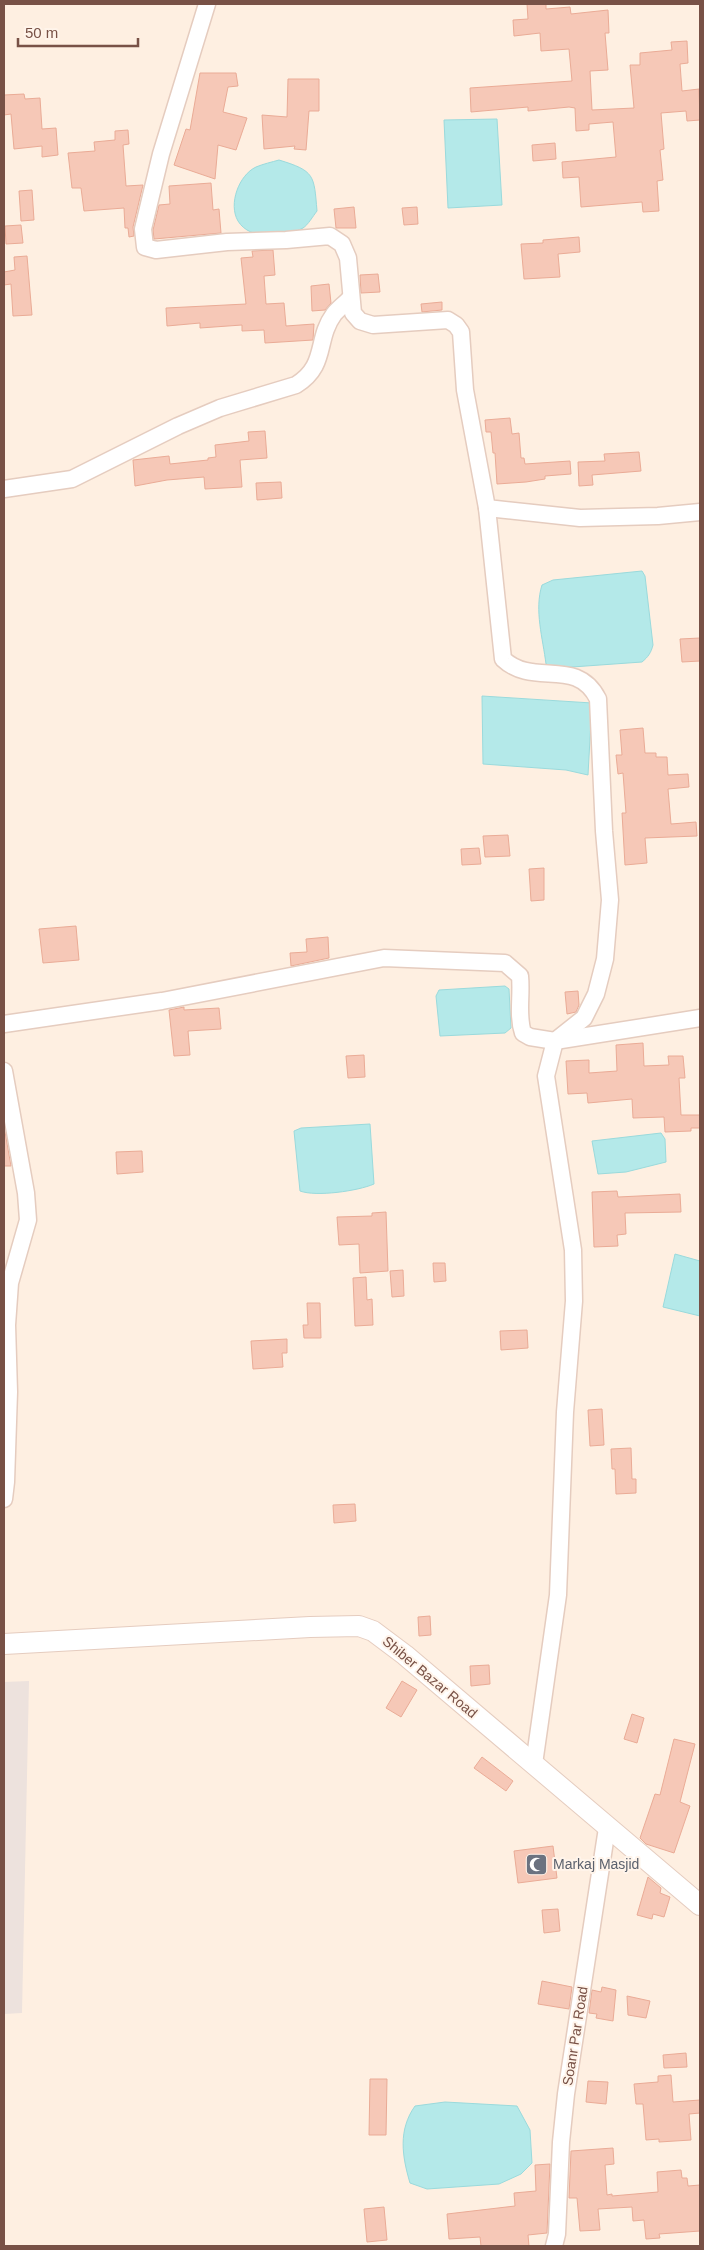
<svg xmlns="http://www.w3.org/2000/svg" width="704" height="2250" font-family="Arial,sans-serif">
	<style>
		.industrial { fill: #ede2dd }
		.water { fill: #b4e9e9; stroke: #9adadc }
		.building { fill: #f6c8b7; stroke: #eaab96 }
		.lines { fill: none; stroke-linecap: round; stroke-linejoin: round }
		.minor-casing { stroke: #e5ccbf; stroke-width: 19 }
		.tertiary-casing { stroke: #e5ccbf; stroke-width: 22 }
		.minor { stroke: #fff; stroke-width: 16 }
		.tertiary { stroke: #fff; stroke-width: 20 }
		.labels { text-anchor: middle; dominant-baseline: central; stroke-width: 4; stroke-linejoin: round; paint-order: stroke }
		.street-label { font-size: 14px; fill: #785146; stroke: #fff4ea }
		.worship-label { font-size: 14px; fill: #5b616d; stroke: #fff4ea; text-anchor: start }
	</style>
	<rect width="100%" height="100%" fill="#feefe1"/>
	<path class="industrial" d="M 29,1681 L 22,2013 L 4,2014 L 4,1682 Z"/>
	<g class="water">
		<path d="M 497,119 L 502,205 L 448,208 L 444,120 Z"/>
		<path d="M 279,160 C 315,171 314,175 317,211 C 313,216 308,225 303,228 C 285,238 250,241 238,221 C 228,204 239,175 256,167 C 263,164 272,162 279,160 Z"/>
		<path d="M 642,571 L 645,576 L 653,645 C 651,653 648,657 642,662 L 558,668 L 546,664 C 543,639 534,610 542,585 L 553,580 Z"/>
		<path d="M 482,696 L 592,703 L 588,775 L 566,770 L 483,764 Z"/>
		<path d="M 505,986 L 509,989 L 511,1028 L 505,1033 L 440,1036 L 436,996 L 439,990 Z"/>
		<path d="M 370,1124 L 374,1184 C 358,1191 316,1197 300,1191 L 294,1131 L 301,1128 Z"/>
		<path d="M 661,1133 L 665,1139 L 666,1162 L 626,1172 L 598,1174 L 592,1141 Z"/>
		<path d="M 675,1254 L 700,1261 L 700,1316 L 663,1307 Z"/>
		<path d="M 445,2102 L 517,2106 L 530,2130 L 532,2163 L 521,2174 L 499,2184 L 427,2189 L 410,2183 C 402,2156 398,2130 415,2106 Z"/>
	</g>
	<g class="building">
		<path d="M 527,4 L 546,4 L 546,9 L 570,7 L 571,14 L 608,10 L 609,33 L 605,33 L 608,70 L 590,71 L 592,110 L 634,108 L 630,65 L 640,65 L 640,53 L 672,50 L 671,42 L 687,41 L 688,63 L 680,64 L 682,91 L 699,89 L 700,120 L 687,121 L 686,111 L 661,113 L 664,149 L 660,150 L 663,180 L 657,181 L 659,211 L 643,212 L 642,202 L 581,207 L 579,177 L 563,178 L 562,162 L 616,157 L 613,122 L 589,124 L 589,130 L 576,131 L 575,108 L 569,107 L 528,111 L 528,107 L 471,112 L 470,88 L 572,81 L 569,49 L 541,51 L 540,33 L 514,36 L 513,20 L 528,19 Z"/>
		<path d="M 200,73 L 236,73 L 238,86 L 228,87 L 223,112 L 247,118 L 236,150 L 218,145 L 215,179 L 174,165 L 186,129 L 190,130 Z"/>
		<path d="M 288,79 L 319,79 L 319,111 L 309,111 L 306,150 L 294,149 L 295,146 L 264,149 L 262,115 L 287,117 Z"/>
		<path d="M 24,94 L 25,99 L 40,98 L 42,129 L 56,128 L 58,155 L 42,157 L 42,146 L 14,149 L 11,114 L 4,115 L 4,95 Z"/>
		<path d="M 128,130 L 129,144 L 123,145 L 126,186 L 143,185 L 133,227 L 134,236 L 129,237 L 128,228 L 125,228 L 124,208 L 84,211 L 81,188 L 72,188 L 68,153 L 95,151 L 94,142 L 115,140 L 115,131 Z"/>
		<path d="M 555,143 L 556,159 L 533,161 L 532,145 Z"/>
		<path d="M 211,183 L 213,210 L 219,209 L 221,233 L 154,239 L 153,230 L 159,205 L 170,204 L 169,186 Z"/>
		<path d="M 32,190 L 34,220 L 21,221 L 19,191 Z"/>
		<path d="M 354,207 L 356,228 L 336,228 L 334,209 Z"/>
		<path d="M 417,207 L 418,224 L 404,225 L 402,208 Z"/>
		<path d="M 21,225 L 23,243 L 6,244 L 5,226 Z"/>
		<path d="M 579,237 L 580,252 L 558,254 L 560,277 L 524,279 L 521,244 L 543,243 L 543,240 Z"/>
		<path d="M 273,250 L 275,275 L 264,276 L 266,304 L 284,303 L 286,326 L 314,324 L 313,340 L 265,343 L 264,330 L 242,331 L 242,325 L 200,328 L 200,323 L 167,326 L 166,308 L 246,304 L 241,258 L 253,257 L 252,251 Z"/>
		<path d="M 27,256 L 32,315 L 13,316 L 11,284 L 4,285 L 4,272 L 15,270 L 14,257 Z"/>
		<path d="M 378,274 L 380,292 L 361,293 L 360,275 Z"/>
		<path d="M 329,284 L 331,303 L 325,310 L 312,311 L 311,286 Z"/>
		<path d="M 442,302 L 442,310 L 422,312 L 421,304 Z"/>
		<path d="M 510,418 L 512,434 L 519,433 L 521,458 L 524,458 L 525,464 L 570,461 L 571,474 L 545,476 L 545,479 L 526,482 L 497,484 L 495,453 L 493,453 L 491,432 L 486,432 L 485,420 Z"/>
		<path d="M 265,431 L 267,458 L 240,460 L 242,487 L 205,489 L 204,477 L 167,480 L 135,486 L 133,460 L 169,456 L 170,464 L 208,460 L 208,458 L 216,457 L 215,445 L 249,441 L 248,432 Z"/>
		<path d="M 639,452 L 641,471 L 592,475 L 593,485 L 579,486 L 578,462 L 605,461 L 604,454 Z"/>
		<path d="M 281,482 L 282,498 L 257,500 L 256,483 Z"/>
		<path d="M 700,638 L 700,661 L 682,662 L 680,639 Z"/>
		<path d="M 643,728 L 645,753 L 656,753 L 656,757 L 667,757 L 668,775 L 688,774 L 689,787 L 668,789 L 671,824 L 696,822 L 697,836 L 645,838 L 647,863 L 625,865 L 622,813 L 626,813 L 623,773 L 618,774 L 616,755 L 622,755 L 620,730 Z"/>
		<path d="M 508,835 L 510,856 L 485,857 L 483,836 Z"/>
		<path d="M 479,848 L 481,864 L 462,865 L 461,849 Z"/>
		<path d="M 544,868 L 544,900 L 531,901 L 529,869 Z"/>
		<path d="M 76,926 L 79,960 L 43,963 L 39,929 Z"/>
		<path d="M 328,937 L 329,958 L 291,966 L 290,953 L 307,952 L 306,939 Z"/>
		<path d="M 578,991 L 579,1005 L 576,1012 L 567,1014 L 565,992 Z"/>
		<path d="M 184,1007 L 184,1010 L 219,1008 L 221,1029 L 188,1031 L 190,1055 L 174,1056 L 169,1010 Z"/>
		<path d="M 643,1043 L 644,1066 L 669,1065 L 668,1056 L 683,1056 L 685,1078 L 679,1078 L 681,1115 L 700,1115 L 700,1128 L 691,1128 L 691,1131 L 665,1132 L 664,1117 L 633,1118 L 632,1099 L 588,1103 L 587,1093 L 568,1094 L 566,1061 L 589,1060 L 589,1073 L 617,1071 L 616,1045 Z"/>
		<path d="M 364,1055 L 365,1077 L 348,1078 L 346,1056 Z"/>
		<path d="M 4,1126 L 11,1166 L 4,1166 Z"/>
		<path d="M 142,1151 L 143,1172 L 117,1174 L 116,1152 Z"/>
		<path d="M 617,1191 L 618,1197 L 680,1194 L 681,1212 L 625,1213 L 626,1234 L 617,1235 L 618,1246 L 594,1247 L 592,1192 Z"/>
		<path d="M 386,1212 L 388,1271 L 360,1273 L 359,1244 L 339,1245 L 337,1217 L 372,1216 L 372,1213 Z"/>
		<path d="M 433,1263 L 445,1263 L 446,1281 L 434,1282 Z"/>
		<path d="M 403,1270 L 404,1296 L 392,1297 L 390,1271 Z"/>
		<path d="M 366,1277 L 367,1300 L 372,1299 L 373,1325 L 355,1326 L 353,1278 Z"/>
		<path d="M 307,1303 L 320,1303 L 321,1338 L 304,1338 L 303,1325 L 308,1325 Z"/>
		<path d="M 527,1330 L 528,1348 L 501,1350 L 500,1331 Z"/>
		<path d="M 287,1339 L 287,1353 L 282,1353 L 283,1367 L 253,1369 L 251,1341 Z"/>
		<path d="M 602,1409 L 604,1445 L 590,1446 L 588,1410 Z"/>
		<path d="M 631,1448 L 632,1479 L 636,1479 L 636,1493 L 616,1494 L 615,1469 L 612,1469 L 611,1449 Z"/>
		<path d="M 355,1504 L 356,1521 L 334,1523 L 333,1505 Z"/>
		<path d="M 430,1616 L 431,1635 L 419,1636 L 418,1617 Z"/>
		<path d="M 489,1665 L 490,1684 L 471,1686 L 470,1666 Z"/>
		<path d="M 402,1681 L 417,1690 L 401,1717 L 386,1708 Z"/>
		<path d="M 632,1714 L 644,1718 L 637,1743 L 624,1739 Z"/>
		<path d="M 674,1739 L 695,1744 L 680,1802 L 690,1806 L 674,1853 L 646,1844 L 640,1838 L 655,1794 L 660,1795 Z"/>
		<path d="M 482,1757 L 513,1781 L 506,1791 L 474,1768 Z"/>
		<path d="M 553,1846 L 557,1878 L 518,1883 L 514,1851 Z"/>
		<path d="M 648,1877 L 661,1888 L 660,1893 L 670,1897 L 664,1917 L 653,1914 L 652,1919 L 637,1915 Z"/>
		<path d="M 558,1909 L 560,1931 L 544,1933 L 542,1910 Z"/>
		<path d="M 542,1981 L 572,1987 L 569,2009 L 538,2004 Z"/>
		<path d="M 602,1987 L 616,1990 L 613,2021 L 596,2018 L 597,2014 L 589,2013 L 592,1990 L 601,1992 Z"/>
		<path d="M 627,1996 L 650,2001 L 646,2018 L 628,2015 Z"/>
		<path d="M 686,2053 L 687,2067 L 664,2068 L 663,2055 Z"/>
		<path d="M 671,2075 L 673,2102 L 700,2100 L 700,2113 L 689,2114 L 691,2140 L 659,2142 L 659,2139 L 646,2140 L 643,2104 L 636,2104 L 634,2084 L 658,2082 L 658,2076 Z"/>
		<path d="M 370,2079 L 387,2079 L 386,2135 L 369,2135 Z"/>
		<path d="M 588,2081 L 608,2082 L 606,2104 L 586,2102 Z"/>
		<path d="M 613,2148 L 614,2164 L 605,2165 L 607,2195 L 612,2194 L 612,2196 L 658,2192 L 657,2172 L 681,2170 L 682,2178 L 687,2178 L 688,2186 L 700,2185 L 700,2231 L 659,2234 L 660,2238 L 646,2239 L 644,2220 L 633,2221 L 632,2207 L 598,2209 L 600,2230 L 580,2231 L 577,2198 L 569,2198 L 571,2151 Z"/>
		<path d="M 550,2164 L 547,2233 L 528,2235 L 529,2246 L 481,2246 L 480,2237 L 449,2239 L 447,2214 L 515,2206 L 514,2193 L 536,2191 L 535,2165 Z"/>
		<path d="M 384,2207 L 387,2240 L 367,2242 L 364,2209 Z"/>
	</g>
	<g class="lines">
		<defs>
			<g id="minor">
				<path d="M 207,4 L 161,154 L 143,229 L 145,247 L 156,250 L 227,242 L 286,240 L 330,236 L 342,244 L 348,258 L 353,313 L 360,321 L 373,325 L 448,320 L 456,325 L 461,332 L 465,390 L 487,508 L 580,518 L 658,516 L 700,512"/>
				<path d="M 4,489 L 72,479 L 178,426 L 220,408 L 296,385 C 328,365 315,340 334,314 C 339,308 346,303 351,297"/>
				<path d="M 487,508 L 503,659 C 534,688 576,656 598,699 L 604,831 L 610,900 L 605,959 L 596,994 L 584,1018 L 555,1041 L 546,1076 L 573,1250 L 574,1301 L 565,1412 L 558,1595 L 534,1764"/>
				<path d="M 4,1024 L 162,1001 L 384,958 L 505,963 L 520,976 C 522,996 517,1015 523,1033 L 530,1037 L 555,1041 L 700,1018"/>
				<path d="M 4,1071 L 26,1193 L 28,1220 L 10,1283 L 7,1325 L 9,1392 L 6,1482 L 4,1499"/>
				<path d="M 554,2246 L 557,2234 L 561,2142 L 566,2094 L 607,1828"/>
			</g>
			<path id="tertiary" d="M 4,1644 L 310,1627 L 359,1626 L 373,1631 L 405,1655 L 700,1905"/>
		</defs>
		<use href="#minor" class="minor-casing"/>
		<use href="#tertiary" class="tertiary-casing"/>
		<use href="#minor" class="minor"/>
		<use href="#tertiary" class="tertiary"/>
	</g>
	<defs>
		<symbol id="mosque-square" viewBox="-11 -11 22 22"><rect x="-9" y="-9" width="18" height="18" rx="4" fill="#6b7280" stroke="#fff4ea"/><path d="M3.5-4.9A6 6 0 1 0 3.5 4.9A5 5 0 1 1 3.5-4.9Z" fill="#fff"/></symbol>
	</defs>
	<g fill-rule="evenodd">
		<use href="#mosque-square" x="524" y="1852" width="25" height="25"/>
	</g>
	<g class="labels">
		<g class="street-label">
			<text transform="translate(430 1677) rotate(40)">Shiber Bazar Road</text>
			<text transform="translate(575 2036) rotate(-81)">Soanr Par Road</text>
		</g>
		<g class="worship-label">
			<text x="553" y="1864">Markaj Masjid</text>
		</g>
	</g>
	<rect width="704" height="2250" fill="none" stroke="#785146" stroke-width="10"/>
	<path d="M18 38v8h120v-8" fill="none" stroke="#785146" stroke-width="2.5"/>
	<text x="25" y="38" font-size="15" fill="#785146" stroke="#fff4ea" stroke-width="4" paint-order="stroke">50 m</text>
</svg>
